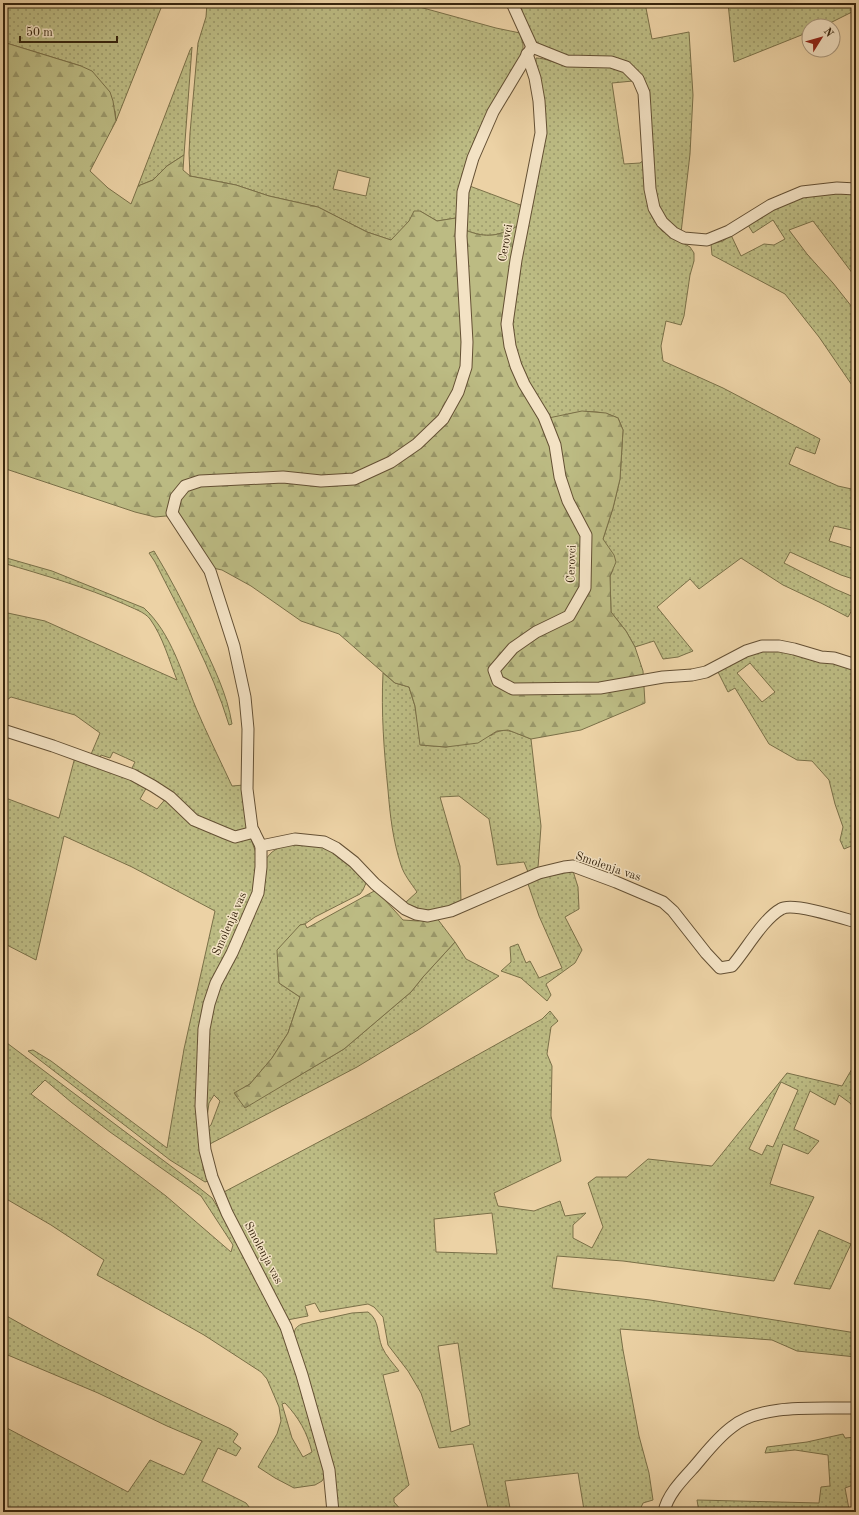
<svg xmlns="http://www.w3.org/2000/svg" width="859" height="1515" font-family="'Old Standard TT',serif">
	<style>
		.grass { fill: url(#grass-dots); stroke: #7a7048; fill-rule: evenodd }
		.forest { fill: url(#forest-firs); stroke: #7a7048 }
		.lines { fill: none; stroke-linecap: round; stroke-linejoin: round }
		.street-casing { stroke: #645034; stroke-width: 13 }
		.street { stroke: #f3e2c4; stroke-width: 11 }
		.labels { text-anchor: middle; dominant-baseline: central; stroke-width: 3; stroke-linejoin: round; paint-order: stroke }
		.street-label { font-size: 12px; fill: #37250e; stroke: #f3e2c4 }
	</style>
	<defs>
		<pattern id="grass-dots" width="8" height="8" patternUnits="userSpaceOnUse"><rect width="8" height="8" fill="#bcbb83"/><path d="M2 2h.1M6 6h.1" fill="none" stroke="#9a986a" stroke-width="1.8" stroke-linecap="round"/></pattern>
		<pattern id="forest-firs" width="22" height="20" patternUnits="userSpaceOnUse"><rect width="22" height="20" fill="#bcbb83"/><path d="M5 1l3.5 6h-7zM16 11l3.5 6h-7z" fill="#9a986a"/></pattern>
	</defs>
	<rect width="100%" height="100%" fill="#ecd2a5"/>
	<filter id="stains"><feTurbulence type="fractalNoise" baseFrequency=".005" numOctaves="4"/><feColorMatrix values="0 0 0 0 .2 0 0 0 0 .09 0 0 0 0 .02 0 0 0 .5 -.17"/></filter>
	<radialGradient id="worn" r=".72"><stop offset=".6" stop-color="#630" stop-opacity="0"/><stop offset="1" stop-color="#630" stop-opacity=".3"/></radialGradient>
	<g class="grass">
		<path d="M 3,3 L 163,3 L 116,121 L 115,111 L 81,66 L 3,42 Z"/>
		<path d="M 207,3 L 405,3 L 496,28 L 520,33 L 523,44 L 523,53 C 490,108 459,152 456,218 L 437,221 L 420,211 L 391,240 L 367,232 L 318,207 L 269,196 L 236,185 L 190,176 L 189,153 L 190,133 L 198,43 L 206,17 ZM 338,170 L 370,178 L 366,196 L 333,189 Z"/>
		<path d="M 518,3 L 645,3 L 652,39 L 689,32 L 693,95 L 690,154 L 681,233 L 663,218 L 656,199 L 652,135 L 633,68 L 566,57 L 538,45 L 532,39 Z"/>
		<path d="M 728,3 L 856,3 L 856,10 L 824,26 L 809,26 L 809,32 L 734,62 Z"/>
		<path d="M 192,47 L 184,155 L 167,166 L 153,180 L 138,186 L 190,50 Z"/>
		<path d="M 536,58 C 546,58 556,64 566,65 C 583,68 609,62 624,72 C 627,74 630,78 633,81 L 612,83 L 624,164 L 640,163 L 645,159 L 650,210 L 652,217 L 662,231 L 690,247 L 694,253 L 694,261 L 690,275 L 684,316 L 681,325 L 666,321 L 661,346 L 663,361 L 723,388 L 820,439 L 815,454 L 796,447 L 789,464 L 838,486 L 856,490 L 853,516 L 856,518 L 856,531 L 834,526 L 829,541 L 856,549 L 856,580 L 841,575 L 790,552 L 784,563 L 835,589 L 856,598 L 856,603 L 848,617 L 819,602 L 783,585 L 741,558 L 699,589 L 690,579 L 657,607 L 693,651 L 678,657 L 663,659 L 654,641 L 635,647 L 626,631 L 611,612 L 610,576 L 613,570 L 603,539 L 613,508 L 620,479 L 623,430 L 618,418 C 592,407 576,412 550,419 L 526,382 L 511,332 L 520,274 L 521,255 L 544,135 L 536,62 Z"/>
		<path d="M 467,185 L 523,206 L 520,225 C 498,236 488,239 465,230 Z"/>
		<path d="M 856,192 L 856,278 L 813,221 L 789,230 L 807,254 L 833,283 L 856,312 L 856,391 L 819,337 L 785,294 L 712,255 L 711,244 L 723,241 L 731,235 L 741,256 L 764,244 L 774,245 L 785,239 L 773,220 L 753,233 L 748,225 C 766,213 793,198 815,194 C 828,192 843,193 856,192 Z"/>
		<path d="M 154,551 C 171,579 186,608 200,638 C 213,666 227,693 232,724 L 229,725 C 212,668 181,614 155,562 L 149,553 Z"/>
		<path d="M 3,557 L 52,571 L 144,608 C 172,634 182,674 196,708 C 207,734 220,760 232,786 L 244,785 L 249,830 L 237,834 L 203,822 L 130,772 L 135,762 L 113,752 L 110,758 L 101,755 L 99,763 L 89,759 L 100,733 L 75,715 L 11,697 L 3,703 L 3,612 L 45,621 L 177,680 C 169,660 163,637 150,619 C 145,612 132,608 124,604 C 85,587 44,575 3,563 Z"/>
		<path d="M 776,648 L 856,668 L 856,844 L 844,849 L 840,840 L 843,827 L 835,804 L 829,780 L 812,761 L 797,760 L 769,744 L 735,688 L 728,692 L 717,670 L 737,658 ZM 750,663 L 775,692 L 762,702 L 737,673 Z"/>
		<path d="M 383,673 L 395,683 L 409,687 L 415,706 L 421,745 L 446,747 L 492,735 C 504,725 518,734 531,739 L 541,826 L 538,868 L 528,872 L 524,862 L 497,865 L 489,819 L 459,796 L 440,797 L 460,866 L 461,902 C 435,911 432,915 405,903 L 417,892 C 411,883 404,875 401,865 C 393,841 390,815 388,790 C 384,751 381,713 383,673 Z"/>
		<path d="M 75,757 L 148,785 L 140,799 L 157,809 L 167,797 L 190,820 L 250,836 L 257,856 L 252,895 L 205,1004 L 203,1163 L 203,1168 L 208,1181 L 205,1182 L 170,1160 L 28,1051 L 33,1050 L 51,1061 L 167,1148 L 184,1049 L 215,911 L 132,867 L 64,836 L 36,960 L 3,943 L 3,797 L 59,818 Z"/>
		<path d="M 291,844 C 300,844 313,843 322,846 C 336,851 361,868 366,883 L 363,890 L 360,894 L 315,917 L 305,924 L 300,925 L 279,983 L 300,997 L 288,1033 L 272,1058 L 250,1084 L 235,1093 L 290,1081 L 344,1049 L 411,992 L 423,977 L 455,942 L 466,959 L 499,976 L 418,1030 L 357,1067 L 208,1145 L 206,1129 L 211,1125 L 220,1101 L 214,1095 L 209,1103 L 207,1117 L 204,1094 L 205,1058 L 213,1001 L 265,861 C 271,850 279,847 291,844 Z"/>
		<path d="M 573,871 L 578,887 L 579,909 L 565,917 L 582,950 L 575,963 L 546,984 L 551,995 L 547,1001 L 521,978 L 501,971 L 511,962 L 510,947 L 518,944 L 526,963 L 530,961 L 539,978 L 562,968 L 539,916 L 527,881 Z"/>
		<path d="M 550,1011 L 558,1021 L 551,1027 L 547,1054 L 552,1066 L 551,1116 L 561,1161 L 494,1193 L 498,1206 L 534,1211 L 560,1201 L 565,1216 L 586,1213 L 573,1225 L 573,1238 L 592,1248 L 603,1227 L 588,1183 L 596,1177 L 627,1177 L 648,1159 L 712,1166 L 787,1073 L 842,1086 L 856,1062 L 856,1111 L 850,1103 L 839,1095 L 835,1105 L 810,1091 L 794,1129 L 819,1141 L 808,1154 L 783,1144 L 770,1184 L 814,1197 L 774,1281 L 623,1261 L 557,1256 L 552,1288 L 650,1300 L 856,1333 L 856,1357 L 797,1351 L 772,1340 L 620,1329 L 623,1350 L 639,1436 L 649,1473 L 653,1500 L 643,1503 L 639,1512 L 595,1512 L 584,1510 L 578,1473 L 505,1481 L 510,1508 L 489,1512 L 473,1444 L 439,1448 L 421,1393 L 408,1371 L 388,1345 L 383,1317 L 374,1307 L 368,1304 L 320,1312 L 315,1303 L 305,1306 L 308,1316 L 287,1320 L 222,1193 L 368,1116 L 542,1019 ZM 781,1082 L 798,1090 L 773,1147 L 767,1145 L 762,1155 L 749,1149 ZM 492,1213 L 497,1254 L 436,1252 L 434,1219 ZM 458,1343 L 470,1425 L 451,1432 L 438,1346 Z"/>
		<path d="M 3,1040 L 188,1179 L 212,1198 L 223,1216 L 286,1336 L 326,1474 L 322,1481 L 315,1485 L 294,1488 L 275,1478 L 258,1467 L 277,1434 L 281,1421 L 279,1407 L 267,1379 L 261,1372 L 204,1335 L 97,1275 L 104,1260 L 51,1225 L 3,1197 ZM 45,1080 L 71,1102 L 110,1132 L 201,1196 L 233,1245 L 231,1252 L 166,1196 L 31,1094 ZM 285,1403 C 299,1418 307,1432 312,1452 L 303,1457 L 292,1438 L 282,1404 Z"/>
		<path d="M 819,1230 L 851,1244 L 830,1289 L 794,1284 Z"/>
		<path d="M 368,1312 C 380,1320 377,1335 382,1347 C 386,1356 393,1363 399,1371 L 383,1375 L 409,1485 L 394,1498 L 394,1502 L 403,1512 L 338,1512 L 294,1338 C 294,1330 295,1327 302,1324 L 352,1313 Z"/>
		<path d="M 3,1314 C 77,1356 154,1393 231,1429 L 238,1434 L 233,1442 L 241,1448 L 236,1456 L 218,1448 L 202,1481 L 246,1503 L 253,1512 L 8,1512 L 3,1509 L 3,1426 L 128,1492 L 150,1460 L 184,1475 L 202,1441 L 167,1426 L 98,1393 L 3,1353 Z"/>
		<path d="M 843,1434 L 845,1438 L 856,1437 L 856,1484 L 845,1488 L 849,1509 L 824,1512 L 699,1512 L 697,1500 L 819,1503 L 821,1487 L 830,1486 L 828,1455 L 795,1450 L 765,1453 L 767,1447 L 807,1442 Z"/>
	</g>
	<g class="forest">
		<path d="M 3,42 L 81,66 L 92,71 L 110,92 L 113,101 L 116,121 L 90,171 L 108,188 L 131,204 L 138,186 L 153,180 L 167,166 L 184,155 L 183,170 L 190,176 L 236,185 L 269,196 L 318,207 L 367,232 L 391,240 L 409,221 L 414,211 L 420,211 L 437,221 L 456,218 L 455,237 L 465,230 C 488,239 498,236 520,225 L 502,330 L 517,381 L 539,420 L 582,411 L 606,413 L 618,418 L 623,430 L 620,479 L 613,508 L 603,539 L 614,555 L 616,562 L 610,576 L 611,612 L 626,631 L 635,647 L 643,671 L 645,703 L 581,730 L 531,739 L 508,730 L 497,731 L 478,743 L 446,747 L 420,745 L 415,706 L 409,687 L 395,683 L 339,634 L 301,621 L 251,586 L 222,570 L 213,568 L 176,518 L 166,516 L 155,517 L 135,512 L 3,468 Z"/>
		<path d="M 376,890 L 403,920 L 418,921 L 436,917 L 455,942 L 423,977 L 411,992 L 344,1049 L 245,1108 L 234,1093 L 250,1084 L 272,1058 L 288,1033 L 300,997 L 279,983 L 277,950 L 300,925 L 305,924 L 307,928 Z"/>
	</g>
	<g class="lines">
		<defs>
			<g id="street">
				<path d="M 512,3 L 532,47"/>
				<path d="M 532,47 L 567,61 L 611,62 L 626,67 L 638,79 L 644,93 L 650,189 L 654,208 L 662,222 L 674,233 L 684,238 L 707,240 L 729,231 L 771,205 L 802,192 L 837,188 L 856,189"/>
				<path d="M 527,54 L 535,78 L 539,101 L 541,133 L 516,260 L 507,324 L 510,346 L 516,366 L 524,384 L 544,417 L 555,445 L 560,477 L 568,501 L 586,535 L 585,588 L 569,616 L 536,632 L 513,648 L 494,670 L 498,681 L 513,689 L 600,688 L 663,677 L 692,675 L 706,672 L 746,651 L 762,646 L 779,646 L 794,649 L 821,657 L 834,658 L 856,665"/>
				<path d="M 6,731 L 53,746 L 133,775 L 153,786 L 170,797 L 194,820 L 225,833 L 235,837 L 254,832"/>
				<path d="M 261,846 L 252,828 L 247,789 L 248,729 L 245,697 L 234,646 L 210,571 L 172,513 L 176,497 L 185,486 L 200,481 L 283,477 L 321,481 L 354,479 L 391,462 L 417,444 L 443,419 L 458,392 L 466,367 L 467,342 L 461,236 L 463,192 L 473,158 L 493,112 L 532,47"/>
				<path d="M 333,1512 L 329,1470 L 302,1375 L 286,1327 L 227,1213 L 212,1177 L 205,1150 L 201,1106 L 204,1029 L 209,1004 L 216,983 L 232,953 L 258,893 L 261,867 L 261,846 L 295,839 L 324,842 L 336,848 L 354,862 L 375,884 L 405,909 L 416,914 L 428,916 L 451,911 L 539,873 L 564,867 L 573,866 L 616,882 L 663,902 L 673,911 L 706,953 L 720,968 L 732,966 C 746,950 763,919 781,909 C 792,902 842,918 856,922"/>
				<path d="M 664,1512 C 667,1495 683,1479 694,1467 C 706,1453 717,1438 732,1427 C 761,1403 819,1409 856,1408"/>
			</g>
		</defs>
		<use href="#street" class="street-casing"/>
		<use href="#street" class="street"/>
	</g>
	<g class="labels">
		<g class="street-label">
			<text transform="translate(506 243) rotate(-80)">Cerovci</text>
			<text transform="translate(572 564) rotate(-88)">Cerovci</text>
			<text transform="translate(608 867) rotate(19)">Smolenja vas</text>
			<text transform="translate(230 924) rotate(-66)">Smolenja vas</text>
			<text transform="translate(263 1253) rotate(62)">Smolenja vas</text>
		</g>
	</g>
	<rect width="859" height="1515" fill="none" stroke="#ecd2a5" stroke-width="16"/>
	<rect x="4" y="4" width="851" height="1507" fill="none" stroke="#37250e" stroke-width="2"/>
	<rect x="8" y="8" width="843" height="1499" fill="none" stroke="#37250e"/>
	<g transform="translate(821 38) rotate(53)"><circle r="19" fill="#f3e2c4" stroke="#a8967b"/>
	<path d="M0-3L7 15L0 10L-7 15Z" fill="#8f2418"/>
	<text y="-6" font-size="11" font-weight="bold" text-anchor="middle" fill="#37250e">N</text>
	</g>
	<path d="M20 36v6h97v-6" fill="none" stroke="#37250e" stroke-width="2"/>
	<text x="26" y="36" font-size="12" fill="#37250e" stroke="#f3e2c4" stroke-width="3" paint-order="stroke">50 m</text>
	<rect width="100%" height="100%" filter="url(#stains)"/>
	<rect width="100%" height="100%" fill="url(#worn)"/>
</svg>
